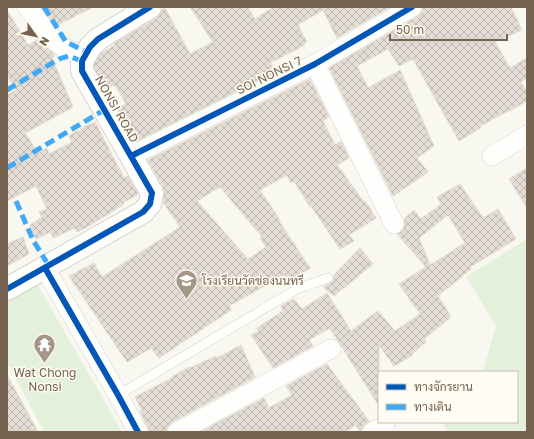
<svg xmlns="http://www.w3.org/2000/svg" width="534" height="439" font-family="'Golos Text',Sarabun,sans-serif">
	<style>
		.green { fill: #e3f0dc }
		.building { fill: url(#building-cross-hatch); stroke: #e1dcd2; fill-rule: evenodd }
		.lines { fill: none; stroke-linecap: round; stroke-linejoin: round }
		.service-casing { stroke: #d8d4ce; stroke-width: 10 }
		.minor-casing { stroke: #d8d4ce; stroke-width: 20 }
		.tertiary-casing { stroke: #d8d4ce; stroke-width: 24 }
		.service { stroke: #fefefd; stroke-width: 9 }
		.minor { stroke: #fefefd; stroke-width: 19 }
		.tertiary { stroke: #fefefd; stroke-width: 22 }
		.quiet { stroke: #3fa9f5; stroke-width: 5; stroke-dasharray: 10 5; stroke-linecap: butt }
		.cycleway-casing { stroke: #fefcf3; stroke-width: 8 }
		.cycleway { stroke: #0057b8; stroke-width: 6 }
		.labels { text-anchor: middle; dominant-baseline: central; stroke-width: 3; stroke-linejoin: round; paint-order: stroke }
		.street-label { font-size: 12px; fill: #776450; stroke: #fefcf3 }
		.poi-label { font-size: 12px; fill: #776450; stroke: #fefcf3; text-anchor: start }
	</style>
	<defs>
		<pattern id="building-cross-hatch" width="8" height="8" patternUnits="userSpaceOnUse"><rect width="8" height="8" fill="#e3ddd5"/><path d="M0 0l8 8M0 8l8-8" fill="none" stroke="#bdb7af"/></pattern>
	</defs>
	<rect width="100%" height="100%" fill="#f8f7f0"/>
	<g class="green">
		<path d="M 527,239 L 527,432 L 447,432 L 443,422 L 517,422 L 517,372 L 482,372 L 483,371 L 496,325 L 466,277 Z"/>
		<path d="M 36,282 L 122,432 L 44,432 L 7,362 L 7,298 Z"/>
	</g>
	<g class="building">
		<path d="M 47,7 L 93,7 L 56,26 L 43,9 Z"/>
		<path d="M 190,7 L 248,7 L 255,19 L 274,7 L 390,7 L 337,38 L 323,10 L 298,25 L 307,42 L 304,43 L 305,45 L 270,63 L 275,72 L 137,141 L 118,108 L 126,104 L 115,85 L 107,89 L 94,68 L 94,64 L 100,54 L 115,45 L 115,43 L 157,18 L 161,13 L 162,10 L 165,8 L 190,54 L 213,42 Z"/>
		<path d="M 423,7 L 511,7 L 522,30 L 495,42 L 510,68 L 527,58 L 527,78 L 521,82 L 527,92 L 527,101 L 508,112 L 508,111 L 480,126 L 481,128 L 459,141 L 413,59 L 399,66 L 388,49 L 357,66 L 368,88 L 400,70 L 434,146 L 417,158 L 428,172 L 393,196 L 329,68 L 418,16 L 422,12 Z"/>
		<path d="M 7,10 L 28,45 L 39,39 L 46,47 L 55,55 L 52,58 L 73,107 L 25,133 L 38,153 L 47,148 L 49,154 L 72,142 L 69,136 L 89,124 L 90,125 L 95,122 L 124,178 L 128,176 L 138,194 L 123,203 L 124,204 L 89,226 L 77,232 L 75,228 L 53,238 L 50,232 L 36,239 L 30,225 L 42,217 L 39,212 L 47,209 L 36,186 L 7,201 L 7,95 L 16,90 L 7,75 Z"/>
		<path d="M 310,79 L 329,117 L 323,121 L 335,145 L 341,141 L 349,158 L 337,165 L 364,202 L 365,201 L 376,218 L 349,235 L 354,241 L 340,249 L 311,206 L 310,207 L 294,181 L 291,183 L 287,175 L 260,190 L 280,220 L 279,221 L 310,268 L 288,282 L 284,275 L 229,306 L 231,310 L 159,358 L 151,348 L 127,362 L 69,276 L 94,263 L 102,277 L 180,227 L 163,202 L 164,195 L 163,187 L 148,160 ZM 220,187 L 262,237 L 260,238 L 266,247 L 248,259 L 197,201 Z"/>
		<path d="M 527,168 L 527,208 L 509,179 Z"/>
		<path d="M 460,184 L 483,218 L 498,209 L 516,239 L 470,267 L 471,269 L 438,296 L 451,317 L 424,339 L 426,342 L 412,354 L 413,355 L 394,366 L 379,345 L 379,406 L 330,328 L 309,340 L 313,346 L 273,368 L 251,335 L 259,331 L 257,328 L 283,311 L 281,306 L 294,299 L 302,309 L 327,293 L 351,331 L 378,311 L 395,331 L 420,314 L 399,284 L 426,267 L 397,234 L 403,230 L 405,224 L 404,219 L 414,210 L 421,219 L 441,204 L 437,197 ZM 448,215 L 465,243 L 430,265 L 419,238 Z"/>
		<path d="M 23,237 L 29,254 L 7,266 L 7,244 Z"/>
		<path d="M 360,248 L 373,264 L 334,296 L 323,287 L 332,282 L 334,279 L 333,276 Z"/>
		<path d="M 241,345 L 255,377 L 172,422 L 167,427 L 166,432 L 150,432 L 140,411 L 142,410 L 135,397 L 172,378 L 172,377 L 189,367 L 190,368 L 216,356 L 217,358 Z"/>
		<path d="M 327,364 L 369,421 L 363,426 L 362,430 L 359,431 L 356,425 L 344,432 L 200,432 L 264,398 L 269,408 L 292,395 L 286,386 Z"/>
		<path d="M 7,375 L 38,432 L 7,432 Z"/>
	</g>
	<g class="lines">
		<defs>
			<path id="service" d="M 118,395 L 299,288 L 328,278"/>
			<g id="minor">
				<path d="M 27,7 L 53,39 L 63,47 L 84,57"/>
				<path d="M 315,64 L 394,224"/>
				<path d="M 131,156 L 315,64 L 412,7"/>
				<path d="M 492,156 L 527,135"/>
				<path d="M 45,268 L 118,395 L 138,432"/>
				<path d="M 177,432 L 331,349"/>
				<path d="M 372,432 L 385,425"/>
			</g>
			<path id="tertiary" d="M 7,289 L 143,212 L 150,204 L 152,193 L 82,71 L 82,61 L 90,47 L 98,39 L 150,7"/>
		</defs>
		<use href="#service" class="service-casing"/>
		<use href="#minor" class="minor-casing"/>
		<use href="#tertiary" class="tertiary-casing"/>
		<use href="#service" class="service"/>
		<use href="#minor" class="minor"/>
		<use href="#tertiary" class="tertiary"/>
		<g class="quiet">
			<path d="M 44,7 L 66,42 L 87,52"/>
			<path d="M 7,90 L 59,59 L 68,56 L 82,61"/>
			<path d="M 7,168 L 104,110"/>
			<path d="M 16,201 L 33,240 L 49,266"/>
		</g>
		<defs>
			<g id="cycleway">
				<path d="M 131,156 L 315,64 L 412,7"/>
				<path d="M 45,268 L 118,395 L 138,432"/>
				<path d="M 7,289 L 143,212 L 150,204 L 152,193 L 82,71 L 82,61 L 90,47 L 98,39 L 150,7"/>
			</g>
		</defs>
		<use href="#cycleway" class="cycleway-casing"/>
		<use href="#cycleway" class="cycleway"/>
	</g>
	<defs>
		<symbol id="school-pin" viewBox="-11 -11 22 30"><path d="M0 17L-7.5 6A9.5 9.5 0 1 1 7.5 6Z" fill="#a49788" stroke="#fefcf3"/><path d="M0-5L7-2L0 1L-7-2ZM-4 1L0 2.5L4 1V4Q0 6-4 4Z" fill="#fff"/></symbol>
		<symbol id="temple-pin" viewBox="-11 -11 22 30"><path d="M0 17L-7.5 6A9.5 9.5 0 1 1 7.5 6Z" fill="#a49788" stroke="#fefcf3"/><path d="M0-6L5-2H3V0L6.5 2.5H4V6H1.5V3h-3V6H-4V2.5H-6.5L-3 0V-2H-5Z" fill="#fff"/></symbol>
	</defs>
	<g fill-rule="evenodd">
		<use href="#school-pin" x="174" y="268" width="25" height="34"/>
		<use href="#temple-pin" x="32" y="332" width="25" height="34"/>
	</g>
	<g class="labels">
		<g class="street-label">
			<text transform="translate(269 75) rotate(-26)">SOI NONSI 7</text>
			<text transform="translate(117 109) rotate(60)">NONSI ROAD</text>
		</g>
		<g class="poi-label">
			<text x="202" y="280">โรงเรียนวัดช่องนนทรี</text>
			<text x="45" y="372" text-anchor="middle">Wat Chong<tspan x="45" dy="14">Nonsi</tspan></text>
		</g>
	</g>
	<rect width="534" height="439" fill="none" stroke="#776450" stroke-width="16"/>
	<rect x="378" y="371" width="140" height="52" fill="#fefcf3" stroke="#c8bfb2"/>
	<rect x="386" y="384" width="20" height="6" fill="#0057b8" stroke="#c8bfb2"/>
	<text x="414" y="391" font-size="12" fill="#776450">ทางจักรยาน</text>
	<rect x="386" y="404" width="20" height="6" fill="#3fa9f5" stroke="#c8bfb2"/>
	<text x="414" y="411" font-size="12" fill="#776450">ทางเดิน</text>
	<g transform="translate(36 36) rotate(123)" stroke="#fefcf3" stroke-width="3" paint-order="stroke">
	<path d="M0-3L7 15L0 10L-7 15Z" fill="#776450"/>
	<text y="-6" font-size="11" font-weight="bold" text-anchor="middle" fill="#776450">N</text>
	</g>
	<path d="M390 34v6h117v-6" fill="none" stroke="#776450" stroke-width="2"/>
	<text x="396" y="34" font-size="12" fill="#776450" stroke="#fefcf3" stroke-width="3" paint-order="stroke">50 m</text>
</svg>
